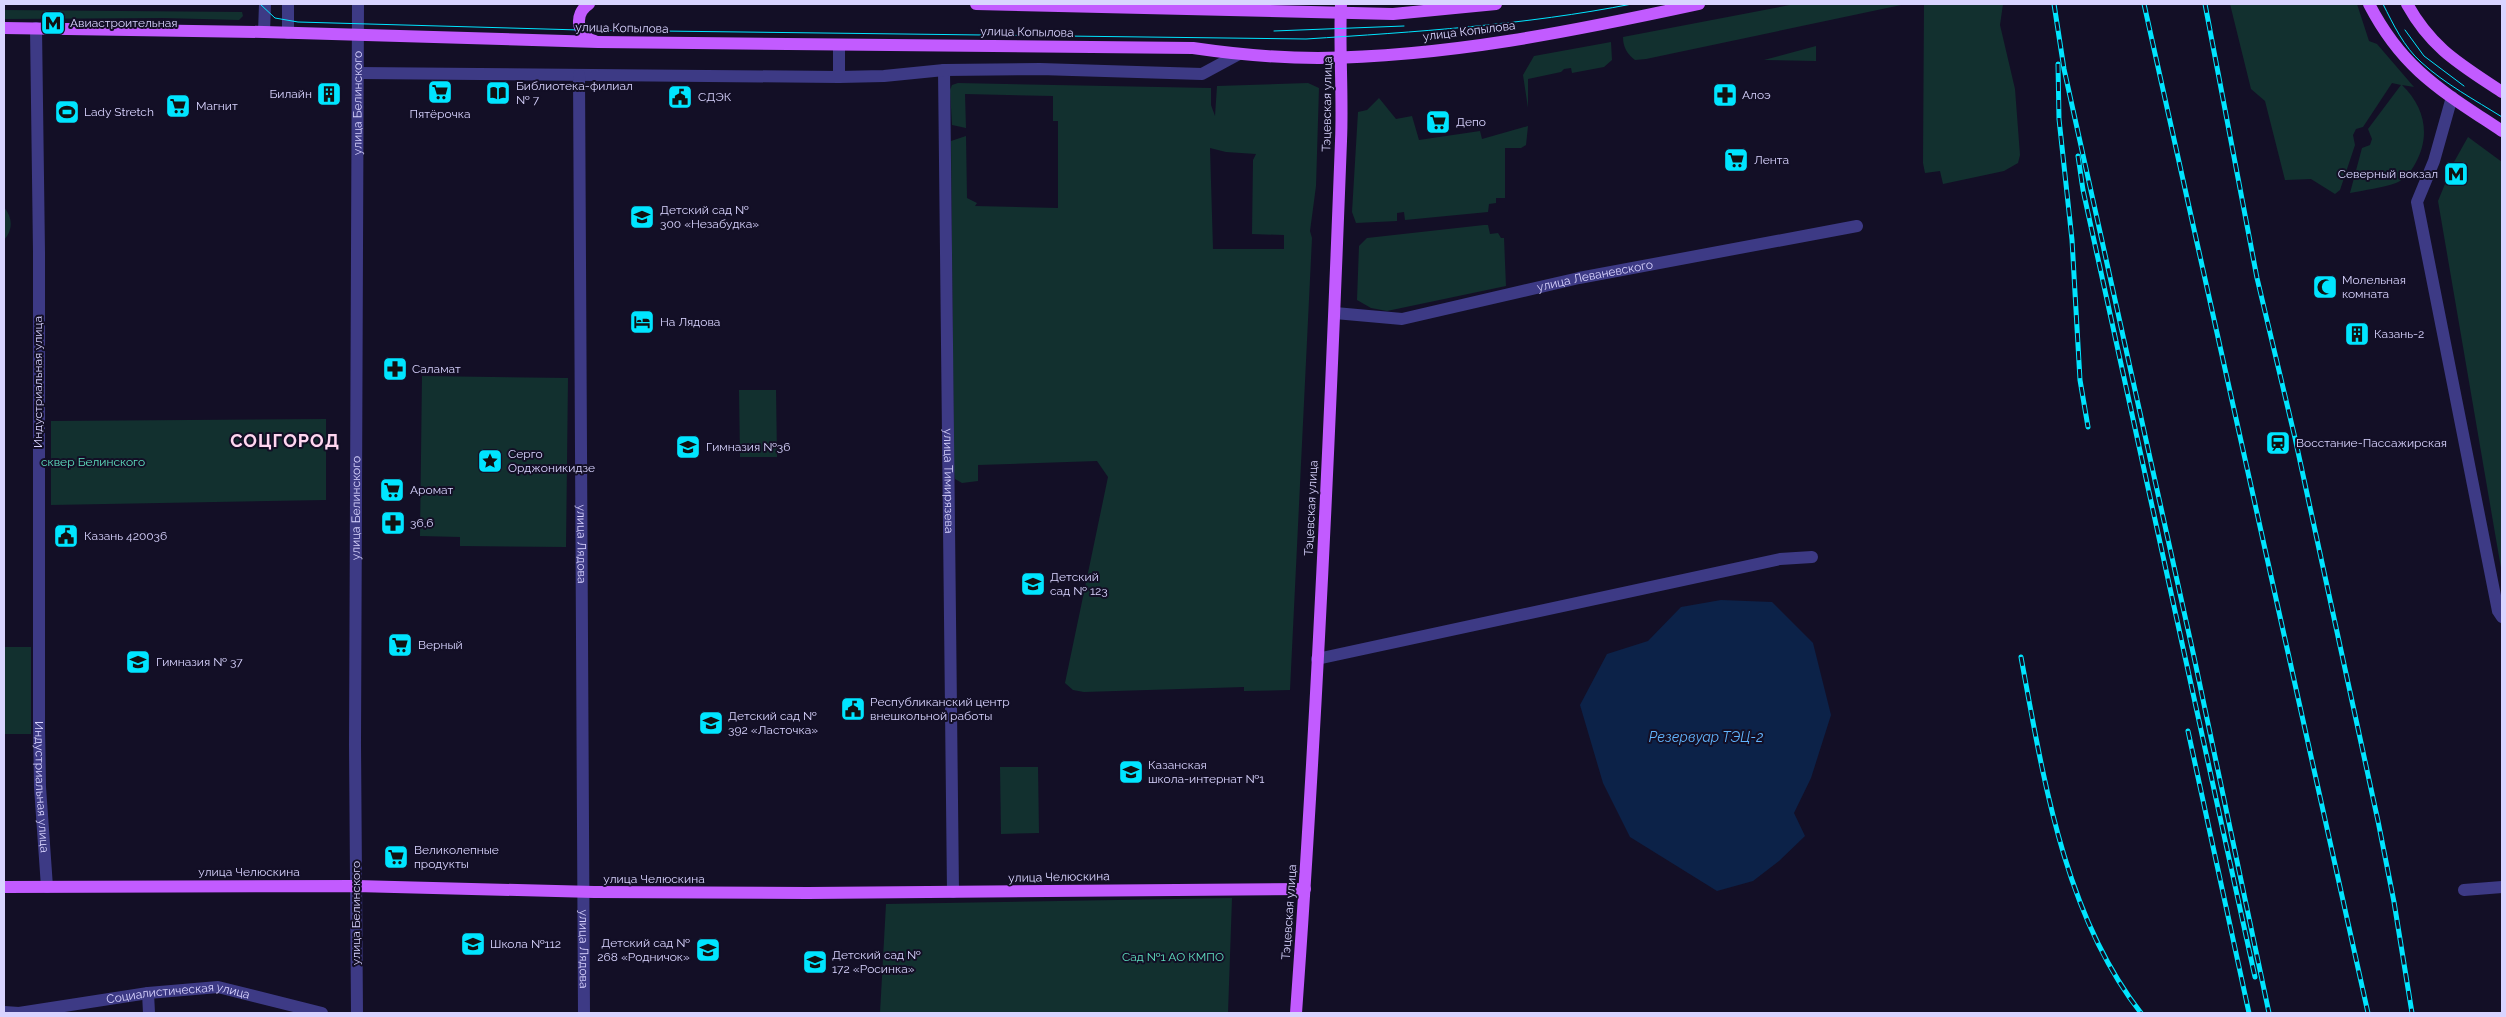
<svg xmlns="http://www.w3.org/2000/svg" width="2506" height="1017" font-family="Raleway,sans-serif">
	<style>
		.green { fill: #12302f; fill-rule: evenodd }
		.water { fill: #0c2248 }
		.lines { fill: none; stroke-linecap: round; stroke-linejoin: round }
		.minor { stroke: #3d3a85; stroke-width: 12 }
		.major { stroke: #c25bff; stroke-width: 12 }
		.tram { stroke: #00e5ff; stroke-width: 1 }
		.rail-casing { stroke: #00e5ff; stroke-width: 5 }
		.rail { stroke: #130f26; stroke-width: 3; stroke-dasharray: 9; stroke-linecap: butt }
		.labels { text-anchor: middle; dominant-baseline: central; stroke-width: 4; stroke-linejoin: round; paint-order: stroke }
		.poi-label { font-size: 12px; fill: #d9d4ff; stroke: #130f26; text-anchor: start }
		.street-label { font-size: 12px; fill: #d9d4ff; stroke: #130f26 }
		.park-label { font-size: 12px; fill: #5fe0c0; stroke: #130f26 }
		.water-label { font-size: 14px; font-style: italic; fill: #62b6ff; stroke: #130f26 }
		.district-label { font-size: 18px; font-weight: bold; letter-spacing: 1px; fill: #ffd6f0; stroke: #130f26 }
	</style>
	<rect width="100%" height="100%" fill="#130f26"/>
	<g class="green">
		<path d="M 1795,4 L 1906,4 L 1646,59 L 1635,60 C 1627,54 1623,47 1623,37 Z"/>
		<path d="M 1924,4 L 2003,4 L 2000,25 L 2015,89 L 2020,155 L 2018,163 L 2004,171 L 1943,184 L 1940,171 L 1925,173 L 1923,163 Z"/>
		<path d="M 2230,4 L 2357,4 L 2369,41 L 2377,44 L 2414,87 L 2402,85 C 2425,107 2431,136 2415,164 C 2411,172 2403,180 2396,183 C 2382,188 2365,190 2350,193 L 2362,148 L 2370,145 L 2372,139 L 2368,129 L 2401,85 L 2392,83 L 2363,127 L 2356,129 L 2353,135 L 2355,145 L 2340,190 L 2335,194 L 2311,179 L 2285,180 L 2265,101 L 2251,89 Z"/>
		<path d="M 4,10 L 242,12 L 243,16 L 239,20 L 164,18 L 4,19 Z"/>
		<path d="M 1611,42 L 1612,60 L 1604,67 L 1572,73 L 1571,68 L 1564,69 L 1561,72 L 1528,79 L 1528,108 L 1523,75 L 1534,56 Z"/>
		<path d="M 1816,46 L 1816,61 L 1764,60 Z"/>
		<path d="M 958,83 L 1211,88 L 1211,105 L 1215,116 L 1217,86 L 1308,83 L 1319,88 L 1316,186 L 1310,231 L 1312,238 L 1290,690 L 1244,691 L 1244,687 L 1084,692 L 1073,690 L 1065,683 L 1108,477 L 1097,461 L 978,465 L 978,481 L 962,483 L 955,479 L 954,471 L 951,141 L 966,136 L 967,198 L 977,203 L 975,206 L 1058,208 L 1058,121 L 1053,121 L 1053,96 L 965,94 L 966,128 L 952,125 L 950,90 L 952,85 ZM 1210,148 L 1226,152 L 1256,154 L 1253,160 L 1252,234 L 1284,235 L 1284,249 L 1213,249 Z"/>
		<path d="M 1379,98 L 1396,119 L 1412,116 L 1419,140 L 1480,131 L 1482,139 L 1528,126 L 1526,145 L 1521,148 L 1505,148 L 1505,198 L 1496,198 L 1496,203 L 1489,204 L 1488,212 L 1405,220 L 1404,212 L 1397,213 L 1397,221 L 1356,223 L 1352,212 L 1358,112 L 1367,110 Z"/>
		<path d="M 2468,137 L 2502,162 L 2502,574 L 2438,201 L 2454,162 Z"/>
		<path d="M 4,207 C 13,218 13,230 4,240 Z"/>
		<path d="M 1484,225 L 1488,225 L 1490,234 L 1498,233 L 1501,238 L 1504,238 L 1506,286 L 1387,311 L 1371,308 L 1357,300 L 1359,246 L 1367,238 Z"/>
		<path d="M 422,376 L 568,378 L 566,547 L 460,546 L 460,537 L 420,536 Z"/>
		<path d="M 739,390 L 776,390 L 777,457 L 740,457 Z"/>
		<path d="M 326,419 L 326,500 L 51,505 L 51,421 Z"/>
		<rect x="4" y="647" width="27" height="87"/>
		<path d="M 1000,767 L 1038,767 L 1039,833 L 1001,834 Z"/>
		<path d="M 1232,898 L 1228,1013 L 880,1013 L 886,904 Z"/>
	</g>
	<path class="water" d="M 1721,600 L 1772,602 L 1813,643 L 1831,715 L 1811,778 L 1794,813 L 1805,836 L 1779,861 L 1753,881 L 1717,891 L 1630,837 L 1603,783 L 1580,705 L 1607,654 L 1648,641 L 1681,607 Z"/>
	<g class="lines">
		<g class="minor">
			<path d="M 288,4 L 288,33"/>
			<path id="s1" d="M 36,28 L 39,252 L 39,729 L 40,787 L 47,887"/>
			<path d="M 264,32 L 265,4"/>
			<path d="M 839,45 L 839,77"/>
			<path id="s2" d="M 944,70 L 953,892"/>
			<path d="M 358,73 L 839,77 L 884,76 L 944,70 L 1040,69 L 1202,74 L 1239,54"/>
			<path id="s3" d="M 579,75 L 584,1013"/>
			<path d="M 2452,97 L 2434,161 L 2417,202 L 2498,611 L 2502,617"/>
			<path id="s4" d="M 1335,313 L 1402,319 L 1579,278 L 1857,226"/>
			<path d="M 1317,659 L 1780,559 L 1812,557"/>
			<path d="M 2464,890 L 2502,887"/>
			<path d="M 148,993 L 149,1013"/>
			<path id="s5" d="M 4,1012 L 19,1013 L 148,993 L 218,987 L 322,1013"/>
			<path id="s6" d="M 357,1013 L 355,744 L 358,4"/>
		</g>
		<g class="major">
			<path d="M 589,4 C 573,14 577,37 595,41"/>
			<path d="M 976,4 L 1393,14 L 1496,4"/>
			<path d="M 2369,4 C 2403,70 2442,91 2502,131"/>
			<path d="M 2407,4 C 2432,49 2460,64 2502,92"/>
			<path d="M 4,28 L 264,32 L 598,42 L 1193,48 C 1234,54 1276,58 1318,58 C 1446,57 1574,31 1699,4"/>
			<path d="M 4,887 L 356,886 L 594,892 L 808,893 L 1305,889"/>
			<path d="M 1296,1013 C 1317,723 1330,432 1341,141 C 1343,95 1339,49 1341,4"/>
		</g>
		<g class="tram">
			<path d="M 260,4 L 275,18 L 298,22 L 580,30 L 1306,39 C 1415,32 1525,25 1632,4"/>
			<path d="M 2383,4 C 2393,24 2404,47 2421,62 C 2445,84 2475,100 2502,117"/>
			<path d="M 2405,30 L 2424,56 L 2464,86"/>
			<path d="M 1274,31 L 1404,26"/>
		</g>
		<defs>
			<g id="rail">
				<path d="M 2054,4 L 2064,69 L 2194,657 L 2269,1013"/>
				<path d="M 2144,4 L 2368,1013"/>
				<path d="M 2205,4 L 2257,278 L 2295,438 L 2378,821 L 2394,902 L 2412,1013"/>
				<path d="M 2058,64 L 2059,119 L 2072,240 L 2080,380 L 2088,427"/>
				<path d="M 2078,156 L 2083,190 L 2255,977"/>
				<path d="M 2021,657 C 2043,776 2064,915 2141,1013"/>
				<path d="M 2188,731 L 2249,1013"/>
			</g>
		</defs>
		<use href="#rail" class="rail-casing"/>
		<use href="#rail" class="rail"/>
	</g>
	<defs>
		<symbol id="metro-square" viewBox="-11 -11 22 22"><rect x="-9" y="-9" width="18" height="18" rx="4" fill="#00e5ff" stroke="#130f26"/><path d="M-5.5 5V-5H-3L0 0L3-5H5.5V5H3V-.5L0 4L-3-.5V5Z" fill="#111"/></symbol>
		<symbol id="supermarket-square" viewBox="-11 -11 22 22"><rect x="-9" y="-9" width="18" height="18" rx="4" fill="#00e5ff" stroke="#130f26"/><path d="M-6-5.5h2.5l.6 2H6L4.5 2H-2.5L-4.4-4H-6ZM-1.5 3.2a1.3 1.3 0 1 0 .1 0ZM3 3.2a1.3 1.3 0 1 0 .1 0Z" fill="#111"/></symbol>
		<symbol id="library-square" viewBox="-11 -11 22 22"><rect x="-9" y="-9" width="18" height="18" rx="4" fill="#00e5ff" stroke="#130f26"/><path d="M-6-4Q-3-5.5-.7-3.5V5Q-3 3-6 4ZM6-4Q3-5.5 .7-3.5V5Q3 3 6 4Z" fill="#111"/></symbol>
		<symbol id="building-square" viewBox="-11 -11 22 22"><rect x="-9" y="-9" width="18" height="18" rx="4" fill="#00e5ff" stroke="#130f26"/><path d="M-4-6H4V6H1V3H-1V6H-4ZM-2.5-4.3h1.7v1.8h-1.7ZM.8-4.3h1.7v1.8H.8ZM-2.5-1h1.7V.8h-1.7ZM.8-1h1.7V.8H.8Z" fill="#111"/></symbol>
		<symbol id="pharmacy-square" viewBox="-11 -11 22 22"><rect x="-9" y="-9" width="18" height="18" rx="4" fill="#00e5ff" stroke="#130f26"/><path d="M-2-6h4v4h4v4h-4v4h-4v-4h-4v-4h4Z" fill="#111"/></symbol>
		<symbol id="civic-square" viewBox="-11 -11 22 22"><rect x="-9" y="-9" width="18" height="18" rx="4" fill="#00e5ff" stroke="#130f26"/><path d="M-.6-6.5H3V-4.5H.6V-3L4-1V1h2V6H-6V1h2V-1L-.6-3ZM-1.2 2.5V6h2.4V2.5Z" fill="#111"/></symbol>
		<symbol id="stadium-square" viewBox="-11 -11 22 22"><rect x="-9" y="-9" width="18" height="18" rx="4" fill="#00e5ff" stroke="#130f26"/><path d="M0-5a6.5 5 0 1 0 0 10a6.5 5 0 1 0 0-10ZM-3.5-1.8h7v3.6h-7Z" fill="#111"/></symbol>
		<symbol id="school-square" viewBox="-11 -11 22 22"><rect x="-9" y="-9" width="18" height="18" rx="4" fill="#00e5ff" stroke="#130f26"/><path d="M0-5L7-2L0 1L-7-2ZM-4 1L0 2.5L4 1V4Q0 6-4 4Z" fill="#111"/></symbol>
		<symbol id="mosque-square" viewBox="-11 -11 22 22"><rect x="-9" y="-9" width="18" height="18" rx="4" fill="#00e5ff" stroke="#130f26"/><path d="M3.5-4.9A6 6 0 1 0 3.5 4.9A5 5 0 1 1 3.5-4.9Z" fill="#111"/></symbol>
		<symbol id="hotel-square" viewBox="-11 -11 22 22"><rect x="-9" y="-9" width="18" height="18" rx="4" fill="#00e5ff" stroke="#130f26"/><path d="M-6-4.5h1.5V1H6V5H4.5V3h-9V5H-6ZM-4 0a1.8 1.8 0 1 1 3.6 0ZM.5 0V-2.5h3Q6-2.5 6 0Z" fill="#111"/></symbol>
		<symbol id="station-square" viewBox="-11 -11 22 22"><rect x="-9" y="-9" width="18" height="18" rx="4" fill="#00e5ff" stroke="#130f26"/><path d="M-3-6H3Q5-6 5-4V2Q5 4 3 4L4.5 6H3L1.5 4h-3L-3 6H-4.5L-3 4Q-5 4-5 2V-4Q-5-6-3-6ZM-3.5-4v3h7v-3ZM-3.5 1v1.5H-2V1ZM2 1v1.5H3.5V1Z" fill="#111"/></symbol>
		<symbol id="sight-square" viewBox="-11 -11 22 22"><rect x="-9" y="-9" width="18" height="18" rx="4" fill="#00e5ff" stroke="#130f26"/><path d="M0-6L1.8-2.2L6-1.7L2.9 1.2L3.7 5.4L0 3.3L-3.7 5.4L-2.9 1.2L-6-1.7L-1.8-2.2Z" fill="#111"/></symbol>
	</defs>
	<g fill-rule="evenodd">
		<use href="#metro-square" x="39" y="9" width="28" height="28"/>
		<use href="#supermarket-square" x="426" y="78" width="28" height="28"/>
		<use href="#library-square" x="484" y="79" width="28" height="28"/>
		<use href="#building-square" x="315" y="80" width="28" height="28"/>
		<use href="#pharmacy-square" x="1711" y="81" width="28" height="28"/>
		<use href="#civic-square" x="666" y="83" width="28" height="28"/>
		<use href="#supermarket-square" x="164" y="92" width="28" height="28"/>
		<use href="#stadium-square" x="53" y="98" width="28" height="28"/>
		<use href="#supermarket-square" x="1424" y="108" width="28" height="28"/>
		<use href="#supermarket-square" x="1722" y="146" width="28" height="28"/>
		<use href="#metro-square" x="2442" y="160" width="28" height="28"/>
		<use href="#school-square" x="628" y="203" width="28" height="28"/>
		<use href="#mosque-square" x="2311" y="273" width="28" height="28"/>
		<use href="#hotel-square" x="628" y="308" width="28" height="28"/>
		<use href="#building-square" x="2343" y="320" width="28" height="28"/>
		<use href="#pharmacy-square" x="381" y="355" width="28" height="28"/>
		<use href="#station-square" x="2264" y="429" width="28" height="28"/>
		<use href="#school-square" x="674" y="433" width="28" height="28"/>
		<use href="#sight-square" x="476" y="447" width="28" height="28"/>
		<use href="#supermarket-square" x="378" y="476" width="28" height="28"/>
		<use href="#pharmacy-square" x="379" y="509" width="28" height="28"/>
		<use href="#civic-square" x="52" y="522" width="28" height="28"/>
		<use href="#school-square" x="1019" y="570" width="28" height="28"/>
		<use href="#supermarket-square" x="386" y="631" width="28" height="28"/>
		<use href="#school-square" x="124" y="648" width="28" height="28"/>
		<use href="#civic-square" x="839" y="695" width="28" height="28"/>
		<use href="#school-square" x="697" y="709" width="28" height="28"/>
		<use href="#school-square" x="1117" y="758" width="28" height="28"/>
		<use href="#supermarket-square" x="382" y="843" width="28" height="28"/>
		<use href="#school-square" x="459" y="930" width="28" height="28"/>
		<use href="#school-square" x="694" y="936" width="28" height="28"/>
		<use href="#school-square" x="801" y="948" width="28" height="28"/>
	</g>
	<g class="labels">
		<g class="poi-label">
			<text x="70" y="23">Авиастроительная</text>
			<text x="516" y="86">Библиотека-филиал<tspan x="516" dy="14">№ 7</tspan></text>
			<text x="312" y="94" text-anchor="end">Билайн</text>
			<text x="1742" y="95">Алоэ</text>
			<text x="698" y="97">СДЭК</text>
			<text x="196" y="106">Магнит</text>
			<text x="84" y="112">Lady Stretch</text>
			<text x="440" y="114" text-anchor="middle">Пятёрочка</text>
			<text x="1456" y="122">Депо</text>
			<text x="1754" y="160">Лента</text>
			<text x="2438" y="174" text-anchor="end">Северный вокзал</text>
			<text x="660" y="210">Детский сад №<tspan x="660" dy="14">300 «Незабудка»</tspan></text>
			<text x="2342" y="280">Молельная<tspan x="2342" dy="14">комната</tspan></text>
			<text x="660" y="322">На Лядова</text>
			<text x="2374" y="334">Казань-2</text>
			<text x="412" y="369">Саламат</text>
			<text x="2296" y="443">Восстание-Пассажирская</text>
			<text x="706" y="447">Гимназия №36</text>
			<text x="508" y="454">Серго<tspan x="508" dy="14">Орджоникидзе</tspan></text>
			<text x="410" y="490">Аромат</text>
			<text x="410" y="523">36,6</text>
			<text x="84" y="536">Казань 420036</text>
			<text x="1050" y="577">Детский<tspan x="1050" dy="14">сад № 123</tspan></text>
			<text x="418" y="645">Верный</text>
			<text x="156" y="662">Гимназия № 37</text>
			<text x="870" y="702">Республиканский центр<tspan x="870" dy="14">внешкольной работы</tspan></text>
			<text x="728" y="716">Детский сад №<tspan x="728" dy="14">392 «Ласточка»</tspan></text>
			<text x="1148" y="765">Казанская<tspan x="1148" dy="14">школа-интернат №1</tspan></text>
			<text x="414" y="850">Великолепные<tspan x="414" dy="14">продукты</tspan></text>
			<text x="690" y="943" text-anchor="end">Детский сад №<tspan x="690" dy="14">268 «Родничок»</tspan></text>
			<text x="490" y="944">Школа №112</text>
			<text x="832" y="955">Детский сад №<tspan x="832" dy="14">172 «Росинка»</tspan></text>
		</g>
		<g class="street-label">
			<text transform="translate(622 28) rotate(1)">улица Копылова</text>
			<text transform="translate(1469 31) rotate(-7)">улица Копылова</text>
			<text transform="translate(1027 32) rotate(1)">улица Копылова</text>
			<text stroke="none"><textPath href="#s6" startOffset="910">улица Белинского</textPath></text>
			<text transform="translate(1327 104) rotate(-89)">Тэцевская улица</text>
			<text stroke="none"><textPath href="#s4" startOffset="265">улица Леваневского</textPath></text>
			<text transform="translate(38 382) rotate(-90)">Индустриальная улица</text>
			<text stroke="none"><textPath href="#s2" startOffset="411">улица Тимирязева</textPath></text>
			<text transform="translate(1311 508) rotate(-87)">Тэцевская улица</text>
			<text stroke="none"><textPath href="#s6" startOffset="505">улица Белинского</textPath></text>
			<text stroke="none"><textPath href="#s3" startOffset="469">улица Лядова</textPath></text>
			<text stroke="none"><textPath href="#s1" startOffset="759">Индустриальная улица</textPath></text>
			<text x="249" y="872">улица Челюскина</text>
			<text transform="translate(1059 877) rotate(-1)">улица Челюскина</text>
			<text x="654" y="879">улица Челюскина</text>
			<text transform="translate(1289 912) rotate(-86)">Тэцевская улица</text>
			<text transform="translate(356 913) rotate(-90)">улица Белинского</text>
			<text stroke="none"><textPath href="#s3" startOffset="874">улица Лядова</textPath></text>
			<text stroke="none"><textPath href="#s5" startOffset="176">Социалистическая улица</textPath></text>
		</g>
		<g class="park-label">
			<text x="93" y="462">сквер Белинского</text>
			<text x="1173" y="957">Сад №1 АО КМПО</text>
		</g>
		<g class="water-label">
			<text x="1706" y="737">Резервуар ТЭЦ-2</text>
		</g>
		<g class="district-label">
			<text x="285" y="440">СОЦГОРОД</text>
		</g>
	</g>
	<rect width="2506" height="1017" fill="none" stroke="#d9d4ff" stroke-width="10"/>
</svg>
